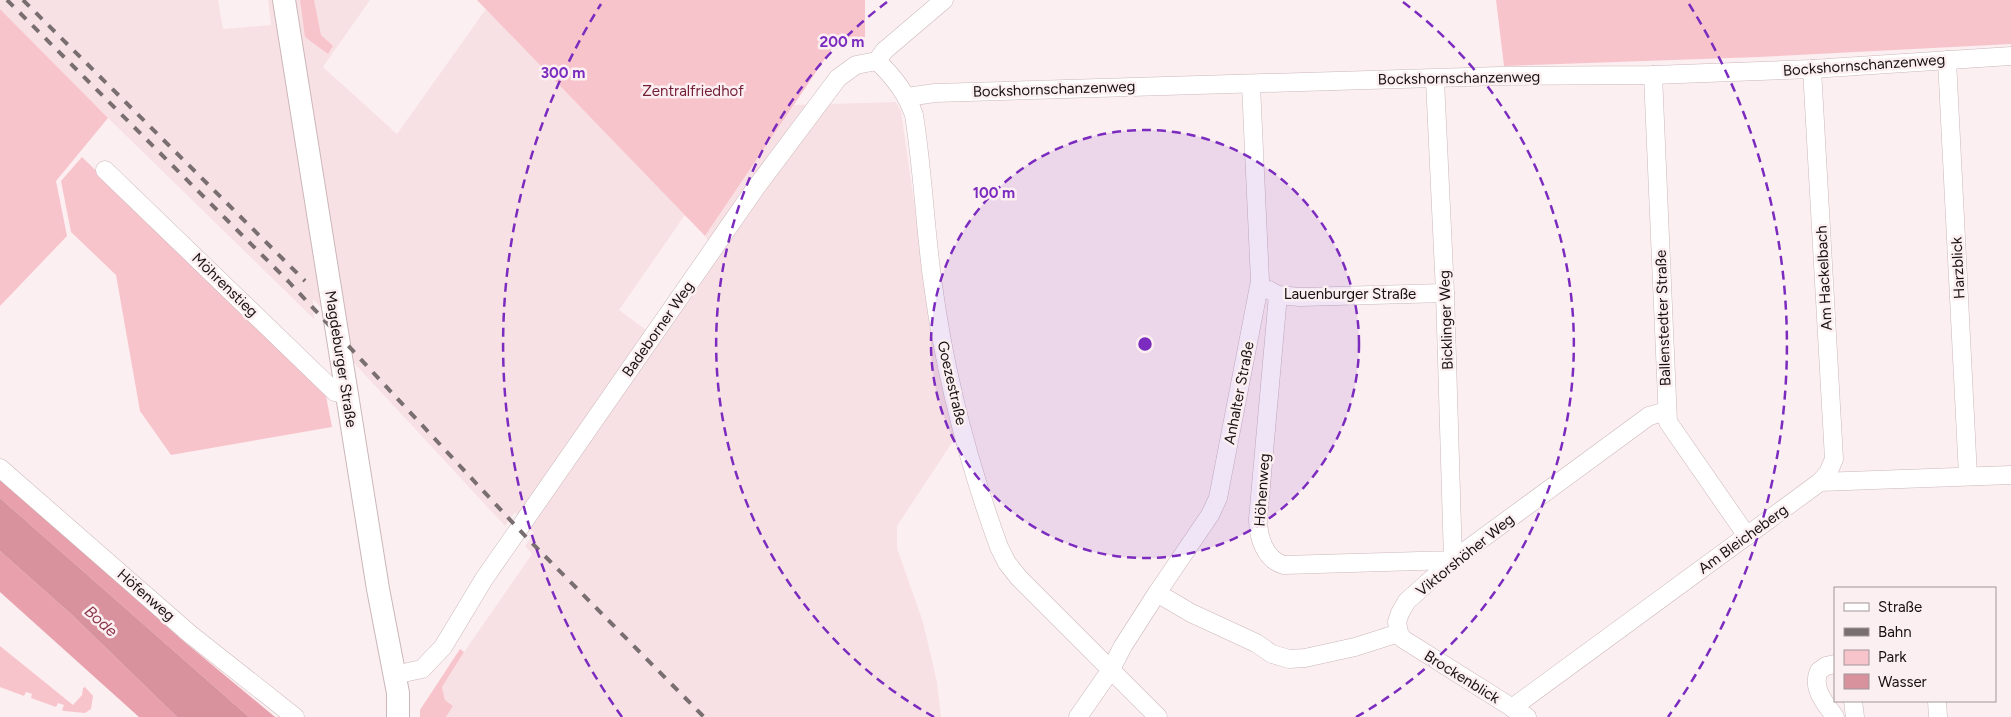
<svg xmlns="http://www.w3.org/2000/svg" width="2011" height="717" font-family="Figtree,sans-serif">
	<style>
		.built { fill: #f8e1e4 }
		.green { fill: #f8c4cc }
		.forest { fill: #e8a0ac }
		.water { fill: #d8929e }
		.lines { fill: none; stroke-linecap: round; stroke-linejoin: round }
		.minor-casing { stroke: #cbb7ba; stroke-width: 19 }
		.major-casing { stroke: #cbb7ba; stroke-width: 24 }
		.minor { stroke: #fff; stroke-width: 18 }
		.major { stroke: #fff; stroke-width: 22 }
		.rail { stroke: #796f71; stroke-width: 4; stroke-dasharray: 9 9; stroke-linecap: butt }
		.ring { fill: none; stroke: #7b2cbf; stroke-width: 2.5; stroke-dasharray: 9 6 }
		.labels { text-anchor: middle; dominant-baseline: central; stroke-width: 5; stroke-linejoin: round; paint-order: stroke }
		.street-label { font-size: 15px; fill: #181112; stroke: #fceff1 }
		.park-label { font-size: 15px; fill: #721f36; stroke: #fceff1 }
		.water-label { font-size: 16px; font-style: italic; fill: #8a3549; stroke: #fceff1 }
		.centre { fill: #7b2cbf; stroke: #fceff1; stroke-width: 2.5 }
		.ring-label { font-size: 15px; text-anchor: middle; font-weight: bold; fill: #7b2cbf; stroke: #fceff1; stroke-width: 5; stroke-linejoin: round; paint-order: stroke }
	</style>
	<rect width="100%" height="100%" fill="#fceff1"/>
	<path class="built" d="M 0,0 L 218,0 L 223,29 L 271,25 L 268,0 L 370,0 L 323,67 L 397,134 L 486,9 L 685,215 L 619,310 L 650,333 L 711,245 L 705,236 L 794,105 L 896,102 L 901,111 L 935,349 L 955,438 L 897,526 L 897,548 L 923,622 L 937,682 L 941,717 L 446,717 L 453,706 L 445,700 L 442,687 L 464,652 L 532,554 L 525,546 L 534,533 L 515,512 L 505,526 L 354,363 L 350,338 L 313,299 L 314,319 L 108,118 L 0,9 Z"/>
	<g class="green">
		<path d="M 300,0 L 314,0 L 321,35 L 333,46 L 328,54 L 305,37 Z"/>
		<path d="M 477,0 L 865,0 L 865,37 L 839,38 L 705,236 Z"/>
		<path d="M 1496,0 L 2011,0 L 2011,44 L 1759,57 L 1504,66 Z"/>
		<path d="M 0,9 L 108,118 L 56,181 L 67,236 L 0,306 Z"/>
		<path d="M 82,157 L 326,396 L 332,427 L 171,455 L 140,411 L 116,275 L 71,232 L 61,181 Z"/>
		<path d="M 0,646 L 73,705 L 82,695 L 83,688 L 85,687 L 93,696 L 91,709 L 85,713 L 64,711 L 62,710 L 64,705 L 58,703 L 56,707 L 31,698 L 32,694 L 26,692 L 24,696 L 0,687 Z"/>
		<path d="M 460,649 L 464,652 L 442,687 L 445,700 L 453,706 L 446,717 L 420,717 L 420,710 Z"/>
	</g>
	<g class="forest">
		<path d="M 0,477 L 181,639 L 275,717 L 249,717 L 0,498 Z"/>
		<path d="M 0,551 L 72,615 L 177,717 L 139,717 L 0,592 Z"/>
	</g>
	<path class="water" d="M 0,498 L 249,717 L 177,717 L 72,615 L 0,551 Z"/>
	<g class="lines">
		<defs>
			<g id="minor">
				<path d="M 1947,60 L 1968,476"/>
				<path d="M 877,61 C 893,76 907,94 914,115 C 923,171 925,229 933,285 C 945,374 968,462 999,547 L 1007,563 L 1019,578 L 1158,717"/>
				<path d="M 877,61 L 884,51 L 944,0"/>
				<path d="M 1812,69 L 1834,459 L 1828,473 L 1820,482"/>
				<path d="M 1653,75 L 1668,422 L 1747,536"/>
				<path d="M 907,97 L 935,93 L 1500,76 L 1653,75 L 1812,69 L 2011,56"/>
				<path d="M 105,170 L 335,392 L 347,395"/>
				<path d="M 1269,290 L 1278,295 L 1300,297 L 1445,293"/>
				<path d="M 1278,295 L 1258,519 C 1258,537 1265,560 1284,565 L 1453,560 L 1445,293 L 1435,80"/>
				<path d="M 0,468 L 190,634 L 295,717"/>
				<path d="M 1157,593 L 1191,613 L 1256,643 L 1272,654 L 1289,659 L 1305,658 L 1355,647 L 1399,633"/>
				<path d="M 394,675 L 422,669 L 443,647 L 484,579 L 757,186 L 838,78 L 856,65 L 877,61"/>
				<path d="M 1853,701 L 1855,717"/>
				<path d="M 1937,701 L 1938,717"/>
				<path d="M 1512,708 L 1820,482 L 2011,475"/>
				<path d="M 1078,717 L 1110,671 L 1123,646 L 1157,593 L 1210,515 L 1218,498 L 1260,281 L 1251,85"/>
				<path d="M 1527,717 L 1403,639 L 1399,633 L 1397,622 L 1400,613 L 1407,601 L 1453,560 L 1649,416 L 1667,411"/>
				<path d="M 1835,717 C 1825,703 1811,688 1819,671 L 1826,666 L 1835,664"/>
			</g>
			<path id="major" d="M 284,0 L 378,589 L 398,693 L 398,717"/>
		</defs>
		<use href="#minor" class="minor-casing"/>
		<use href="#major" class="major-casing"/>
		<use href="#minor" class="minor"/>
		<use href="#major" class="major"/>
		<g class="rail">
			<path d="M 7,0 L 288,281 L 527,538 L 704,717"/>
			<path d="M 23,0 L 305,281"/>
		</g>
	</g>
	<circle cx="1145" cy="344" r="214" fill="#7b2cbf" fill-opacity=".12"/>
	<g class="ring">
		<circle cx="1145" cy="344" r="214"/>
		<path d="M934 717A428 428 0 0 1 887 2M1403 2A428 428 0 0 1 1356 717"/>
		<path d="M622 717A642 642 0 0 1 601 4M1689 4A642 642 0 0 1 1668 717"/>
	</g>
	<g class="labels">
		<g class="street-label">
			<text transform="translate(1864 65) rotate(-4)">Bockshornschanzenweg</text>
			<text transform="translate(1459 78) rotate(-1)">Bockshornschanzenweg</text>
			<text transform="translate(1054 89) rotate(-2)">Bockshornschanzenweg</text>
			<text transform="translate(1958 268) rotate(-93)">Harzblick</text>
			<text transform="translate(1824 278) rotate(-93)">Am Hackelbach</text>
			<text transform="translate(225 285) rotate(44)">Möhrenstieg</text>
			<text x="1350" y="294">Lauenburger Straße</text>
			<text transform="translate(1663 318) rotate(-92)">Ballenstedter Straße</text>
			<text transform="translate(1446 320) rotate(-92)">Bicklinger Weg</text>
			<text transform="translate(658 329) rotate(-55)">Badeborner Weg</text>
			<text transform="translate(341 359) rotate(81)">Magdeburger Straße</text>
			<text transform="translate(952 383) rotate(77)">Goezestraße</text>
			<text transform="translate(1239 393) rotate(-79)">Anhalter Straße</text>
			<text transform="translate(1262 490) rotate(-86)">Höhenweg</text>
			<text transform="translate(1743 539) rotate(-36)">Am Bleicheberg</text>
			<text transform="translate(1465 555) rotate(-39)">Viktorshöher Weg</text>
			<text transform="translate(146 595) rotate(41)">Höfenweg</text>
			<text transform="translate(1462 677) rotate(32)">Brockenblick</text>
		</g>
		<g class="park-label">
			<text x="693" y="91">Zentralfriedhof</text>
		</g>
		<g class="water-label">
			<text transform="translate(101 621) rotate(42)">Bode</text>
		</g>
	</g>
	<circle cx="1145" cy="344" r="8" class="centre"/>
	<g class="ring-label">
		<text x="842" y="47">200 m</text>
		<text x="563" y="78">300 m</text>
		<text x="994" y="198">100 m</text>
	</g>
	<rect x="1834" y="587" width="162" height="115" fill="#fceff1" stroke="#a19698"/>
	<rect x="1844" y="603" width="25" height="8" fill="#ffffff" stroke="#a19698"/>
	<text x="1878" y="612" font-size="15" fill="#181112">Straße</text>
	<rect x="1844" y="628" width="25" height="8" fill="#796f71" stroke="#a19698"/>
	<text x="1878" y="637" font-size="15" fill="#181112">Bahn</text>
	<rect x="1844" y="650" width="25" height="15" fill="#f8c4cc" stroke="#a19698"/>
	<text x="1878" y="662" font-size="15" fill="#181112">Park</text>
	<rect x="1844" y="674" width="25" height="15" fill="#d8929e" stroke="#a19698"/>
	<text x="1878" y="687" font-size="15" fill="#181112">Wasser</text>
</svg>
